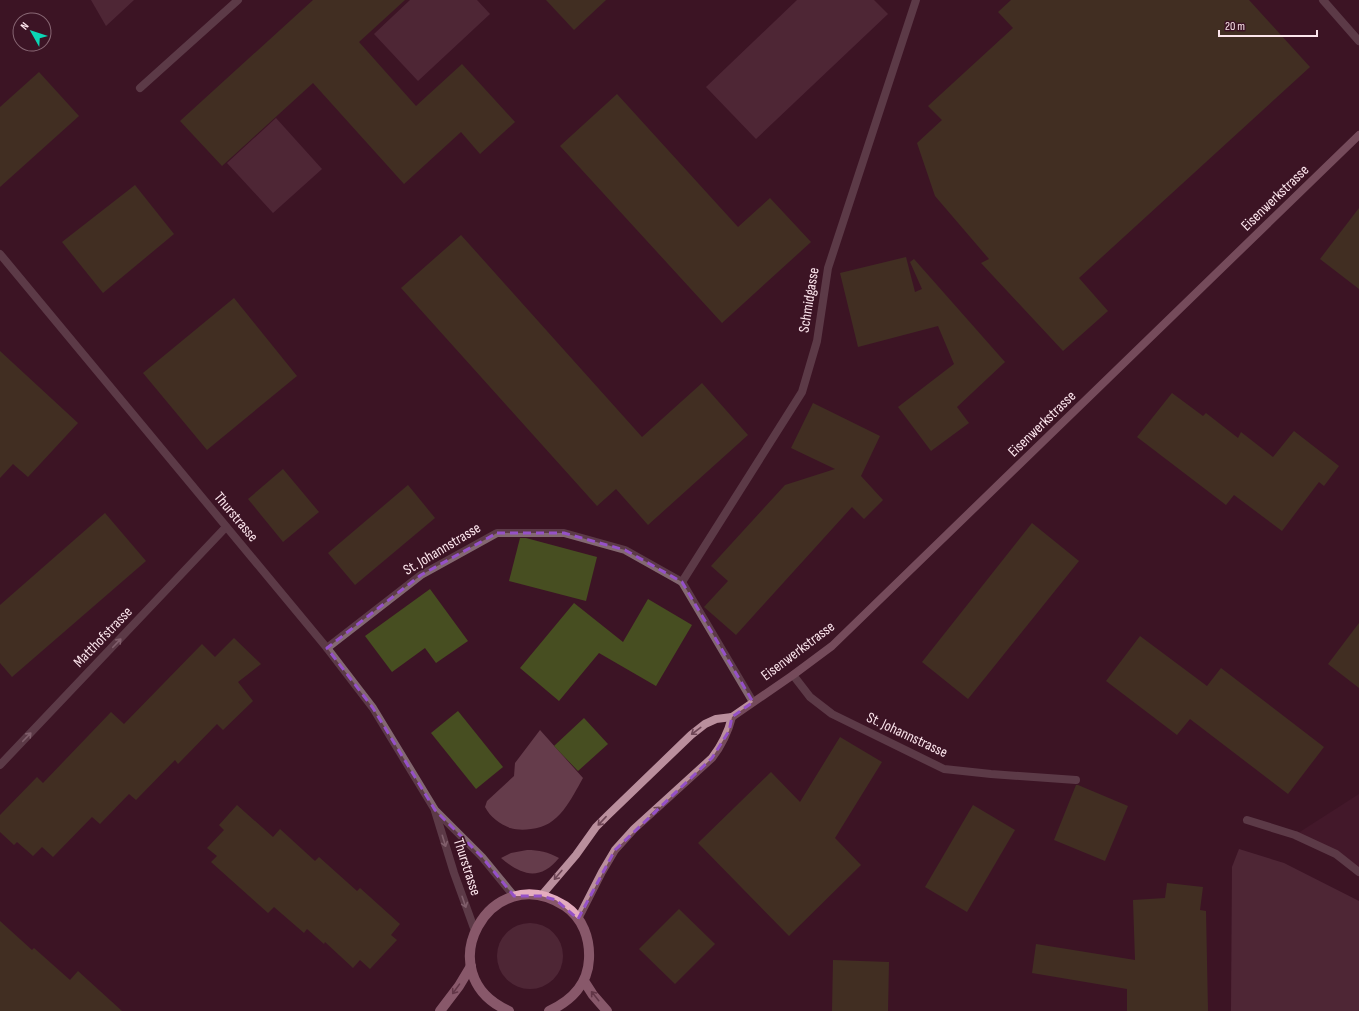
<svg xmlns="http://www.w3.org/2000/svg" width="1359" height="1011" font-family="'Sofia Sans Condensed',sans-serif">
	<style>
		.built { fill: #4c1d31 }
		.green { fill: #653c4b }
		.building { fill: #474e21 }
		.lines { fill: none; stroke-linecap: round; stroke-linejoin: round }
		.minor { stroke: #836871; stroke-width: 8 }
		.tertiary { stroke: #836871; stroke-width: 8 }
		.secondary { stroke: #ba8f9d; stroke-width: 8 }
		.primary { stroke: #e4acbf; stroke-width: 10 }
		.oneway { stroke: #d2b9c1 }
		.oneway2 { stroke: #6e4555 }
		.oneway3 { stroke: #906072 }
		.marked { fill: none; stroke: #9551c8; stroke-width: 3; stroke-dasharray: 8 5; stroke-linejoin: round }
		.labels { text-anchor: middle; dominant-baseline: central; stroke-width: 3.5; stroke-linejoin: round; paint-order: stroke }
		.street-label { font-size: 15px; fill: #fce5ec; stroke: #3c1425 }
	</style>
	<rect width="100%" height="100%" fill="#3c1425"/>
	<path class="built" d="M 1359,794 L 1359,872 L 1336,854 L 1295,835 Z"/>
	<g class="green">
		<path d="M 91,0 L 134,0 L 106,26 Z"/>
		<path d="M 410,0 L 477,0 L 490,14 L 418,81 L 374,34 Z"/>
		<path d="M 797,0 L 874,0 L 888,14 L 756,139 L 706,87 Z"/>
		<path d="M 276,118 L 322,169 L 273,213 L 227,163 Z"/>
		<path d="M 540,730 L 583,778 C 571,799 559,827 531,829 C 524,830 517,830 510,828 C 500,824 490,817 485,807 L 487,801 L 514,776 L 515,763 Z"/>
		<path d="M 1239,849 L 1284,863 L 1359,901 L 1359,1011 L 1231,1011 L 1232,867 Z"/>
		<path d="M 527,850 C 539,850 548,852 559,858 C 540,881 522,876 501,858 L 511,853 Z"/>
		<circle cx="530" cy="956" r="33"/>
	</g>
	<g class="building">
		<path d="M 313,0 L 405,0 L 359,42 L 416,106 L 462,64 L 515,122 L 480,154 L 461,132 L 404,184 L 313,83 L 222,166 L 180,121 Z"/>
		<path d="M 546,0 L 606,0 L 574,30 Z"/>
		<path d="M 1011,0 L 1249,0 L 1310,67 L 1079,278 L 1108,311 L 1063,351 L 981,263 L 989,259 L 935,196 L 917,143 L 942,120 L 928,106 L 1013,28 L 998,12 Z"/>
		<path d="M 39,72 L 79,116 L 0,187 L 0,107 Z"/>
		<path d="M 617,94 L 738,227 L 770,198 L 811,242 L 722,323 L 560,146 Z"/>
		<path d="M 135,185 L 174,234 L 103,293 L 62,242 Z"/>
		<path d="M 1359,208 L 1359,289 L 1320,259 Z"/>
		<path d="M 461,235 L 642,437 L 702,383 L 748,435 L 648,525 L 616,489 L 597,506 L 401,288 Z"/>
		<path d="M 906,257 L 915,292 L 922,289 L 910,262 L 914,259 L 1005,362 L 957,407 L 969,423 L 931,451 L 898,407 L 954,364 L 938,326 L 858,347 L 840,273 Z"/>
		<path d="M 234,298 L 297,376 L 207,450 L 143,373 Z"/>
		<path d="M 0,351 L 78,423 L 28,477 L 13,464 L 0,478 Z"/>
		<path d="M 1172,393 L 1203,416 L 1206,413 L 1238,438 L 1241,432 L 1273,457 L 1294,431 L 1339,466 L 1324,486 L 1319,482 L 1282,531 L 1234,495 L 1226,505 L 1137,437 Z"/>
		<path d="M 813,403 L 880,436 L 861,476 L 883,500 L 864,519 L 852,507 L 736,635 L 704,607 L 728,581 L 711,566 L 785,485 L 835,469 L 791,448 Z"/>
		<path d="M 283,469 L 319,512 L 283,542 L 248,499 Z"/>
		<path d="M 408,485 L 435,518 L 355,585 L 328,553 Z"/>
		<path d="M 105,513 L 146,561 L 12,677 L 0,663 L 0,605 Z"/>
		<path d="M 1032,523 L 1079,561 L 968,699 L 922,662 Z"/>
		<path d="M 520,538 L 526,538 L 597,557 L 586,601 L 509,581 Z"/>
		<path d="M 430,589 L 468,641 L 436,663 L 425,648 L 392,672 L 365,636 Z"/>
		<path d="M 648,599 L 692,625 L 656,686 L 599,653 L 559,701 L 520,668 L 574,603 L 623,642 Z"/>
		<path d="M 1359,623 L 1359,688 L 1328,664 Z"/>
		<path d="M 1140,636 L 1207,686 L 1221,668 L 1324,747 L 1288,794 L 1190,719 L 1177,735 L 1106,681 Z"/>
		<path d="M 234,638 L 261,664 L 238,682 L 253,701 L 223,730 L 217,724 L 178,764 L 175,760 L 136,800 L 129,794 L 100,824 L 92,817 L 53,857 L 42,847 L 33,856 L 17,842 L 14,845 L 0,832 L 0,815 L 37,777 L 43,783 L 111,712 L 124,724 L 202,644 L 215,657 Z"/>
		<path d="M 458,711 L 503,767 L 476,789 L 431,733 Z"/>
		<path d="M 584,718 L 608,744 L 578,771 L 554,746 Z"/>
		<path d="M 840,737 L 882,762 L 835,838 L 861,865 L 789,936 L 698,843 L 771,772 L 800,802 Z"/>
		<path d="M 1076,785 L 1078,785 L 1128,806 L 1105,861 L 1054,840 Z"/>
		<path d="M 237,805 L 273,837 L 280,829 L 315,861 L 319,857 L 357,891 L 360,888 L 400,924 L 391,935 L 397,940 L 370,969 L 360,960 L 353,968 L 325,942 L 324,944 L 307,929 L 304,933 L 274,907 L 268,913 L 211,862 L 217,856 L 207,848 L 224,830 L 219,825 Z"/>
		<path d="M 973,805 L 1015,830 L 967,912 L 925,887 Z"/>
		<path d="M 1167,883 L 1203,887 L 1200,910 L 1206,911 L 1208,1011 L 1127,1011 L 1127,989 L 1032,973 L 1036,944 L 1135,960 L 1133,900 L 1165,898 Z"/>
		<path d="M 679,909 L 715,944 L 675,984 L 639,949 Z"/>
		<path d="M 0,921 L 32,950 L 34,948 L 70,980 L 78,971 L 122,1011 L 0,1011 Z"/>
		<path d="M 833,960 L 889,962 L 888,1011 L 832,1011 Z"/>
	</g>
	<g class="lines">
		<g class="minor">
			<path d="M 1323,0 L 1359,41"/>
			<path d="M 140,88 L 238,0"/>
			<path d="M 682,582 L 802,392 L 817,341 L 828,268 L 916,0"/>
			<path d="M 327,648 L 421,575 L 497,533 L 564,533 L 625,550 L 682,582 L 753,702"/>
			<path d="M 793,675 L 810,697 L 832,714 L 944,769 L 991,774 L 1076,780"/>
			<path d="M 0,765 L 226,527"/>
			<path d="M 1247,820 L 1295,835 L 1336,854 L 1359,872"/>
		</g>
		<g class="tertiary">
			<path d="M 0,254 L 327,648 L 373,708 L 435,810 L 482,857 L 514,896"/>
			<path d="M 435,811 L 454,873 L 475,931"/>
		</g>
		<g class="secondary">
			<path d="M 541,896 L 576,855 L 596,827 L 607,816 L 691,735 L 705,724 L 716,719 L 732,717 L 793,675 L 832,646 L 1359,135"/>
			<path d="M 578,919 L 602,872 L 615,850 L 634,829 L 712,758 C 722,745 728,733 732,717"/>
		</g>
		<g class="primary">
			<path d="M 584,981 L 593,995 L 607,1011"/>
			<path d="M 440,1011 L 459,986 L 471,966"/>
			<path d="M 509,1011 C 426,975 490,857 565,906 C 583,918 590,939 589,959 C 588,984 571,1001 549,1011"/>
		</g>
	</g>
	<defs><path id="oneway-shaft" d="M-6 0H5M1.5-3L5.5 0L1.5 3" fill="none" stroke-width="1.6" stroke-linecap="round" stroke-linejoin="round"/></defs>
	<g class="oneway">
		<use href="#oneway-shaft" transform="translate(117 643) rotate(-46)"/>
		<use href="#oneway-shaft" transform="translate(27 737) rotate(-46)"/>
		<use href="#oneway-shaft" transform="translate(444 841) rotate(73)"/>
		<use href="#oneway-shaft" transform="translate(464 902) rotate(71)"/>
	</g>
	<g class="oneway2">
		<use href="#oneway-shaft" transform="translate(696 731) rotate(143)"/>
		<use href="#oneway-shaft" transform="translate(655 811) rotate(-42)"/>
		<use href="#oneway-shaft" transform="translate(602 821) rotate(133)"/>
		<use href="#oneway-shaft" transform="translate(558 875) rotate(130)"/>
	</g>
	<g class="oneway3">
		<use href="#oneway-shaft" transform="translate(456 989) rotate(126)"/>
		<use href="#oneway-shaft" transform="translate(595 996) rotate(-129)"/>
	</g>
	<path d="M0 0H1359V1011H0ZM 497,533 L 564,533 L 625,550 L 682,582 L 753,702 L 732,717 L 729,731 L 712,758 L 615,850 L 578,919 L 556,900 L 541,896 L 514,896 L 482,857 L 435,810 L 373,708 L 327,648 L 421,575 Z" fill="#3c1425" fill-opacity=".55" fill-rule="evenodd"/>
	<path class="marked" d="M 497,533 L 564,533 L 625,550 L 682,582 L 753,702 L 732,717 L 729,731 L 712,758 L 615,850 L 578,919 L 556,900 L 541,896 L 514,896 L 482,857 L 435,810 L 373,708 L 327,648 L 421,575 Z"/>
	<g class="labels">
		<g class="street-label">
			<text transform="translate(1275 198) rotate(-44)">Eisenwerkstrasse</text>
			<text transform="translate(809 300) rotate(-81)">Schmidgasse</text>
			<text transform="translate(1042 424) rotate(-44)">Eisenwerkstrasse</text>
			<text transform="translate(236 517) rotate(50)">Thurstrasse</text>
			<text transform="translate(442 549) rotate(-31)">St. Johannstrasse</text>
			<text transform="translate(103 637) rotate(-46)">Matthofstrasse</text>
			<text transform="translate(798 651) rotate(-37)">Eisenwerkstrasse</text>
			<text transform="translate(907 735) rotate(25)">St. Johannstrasse</text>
			<text transform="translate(467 867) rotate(72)">Thurstrasse</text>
		</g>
	</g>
	<g transform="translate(32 32) rotate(309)"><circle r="19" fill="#3c1425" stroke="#896875"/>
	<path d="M0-3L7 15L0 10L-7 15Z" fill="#0bd5b5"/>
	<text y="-6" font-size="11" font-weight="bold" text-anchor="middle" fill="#fce5ec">N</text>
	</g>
	<path d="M1219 30v6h98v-6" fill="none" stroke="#fce5ec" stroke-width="2"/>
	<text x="1225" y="30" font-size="12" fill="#fce5ec" stroke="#3c1425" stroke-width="3" paint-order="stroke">20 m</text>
</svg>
